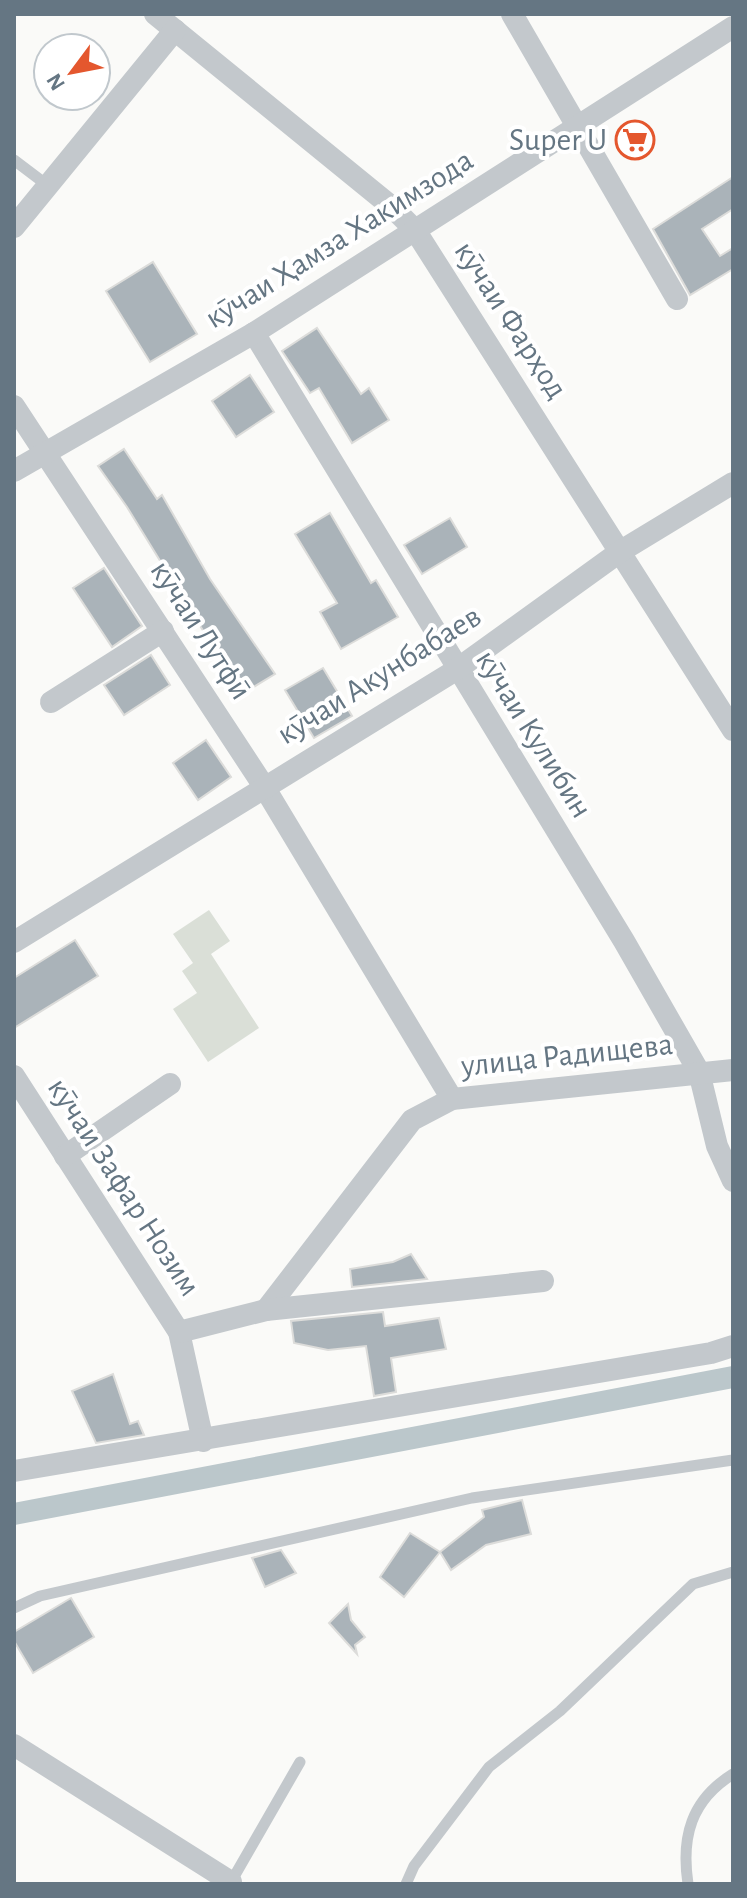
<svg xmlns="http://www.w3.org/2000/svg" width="747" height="1898" font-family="'Alegreya Sans',sans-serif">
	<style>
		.green { fill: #dadfd7 }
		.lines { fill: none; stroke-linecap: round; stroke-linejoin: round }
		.canal { stroke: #bbc7cb; stroke-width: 22 }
		.building { fill: #aab3b9; stroke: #dcdcda; stroke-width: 2 }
		.lane { stroke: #c3c8cc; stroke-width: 11 }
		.street { stroke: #c3c8cc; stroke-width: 22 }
		.labels { text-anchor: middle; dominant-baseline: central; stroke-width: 8; stroke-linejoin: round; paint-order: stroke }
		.poi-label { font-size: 32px; fill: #657683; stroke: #fff; text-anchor: end }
		.street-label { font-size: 32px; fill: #657683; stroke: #fff }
	</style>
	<rect width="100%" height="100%" fill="#fafaf8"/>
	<path class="green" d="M 209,910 L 230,941 L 211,954 L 259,1028 L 208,1062 L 173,1009 L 197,993 L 182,971 L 193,963 L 173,934 Z"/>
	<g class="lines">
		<path class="canal" d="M 14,1514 L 733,1377"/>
	</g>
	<g class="building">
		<path d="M 733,177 L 733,209 L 702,229 L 720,256 L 733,248 L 733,269 L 690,295 L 653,229 Z"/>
		<path d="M 153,262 L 197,334 L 150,362 L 106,291 Z"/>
		<path d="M 317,328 L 361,394 L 369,388 L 389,420 L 352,443 L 319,388 L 310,393 L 282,351 Z"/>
		<path d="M 250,375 L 274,412 L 236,437 L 212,401 Z"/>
		<path d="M 124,449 L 157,499 L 162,495 L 210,579 L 275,674 L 242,694 L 127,507 L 98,466 Z"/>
		<path d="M 330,513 L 371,583 L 376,580 L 398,617 L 341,649 L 320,612 L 337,603 L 295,534 Z"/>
		<path d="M 450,518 L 467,547 L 422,574 L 404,545 Z"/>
		<path d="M 104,568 L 142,626 L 112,647 L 73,588 Z"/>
		<path d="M 151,655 L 170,685 L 124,715 L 104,685 Z"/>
		<path d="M 323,668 L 352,716 L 314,738 L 285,690 Z"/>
		<path d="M 206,740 L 231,777 L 198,800 L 173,763 Z"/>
		<path d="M 75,940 L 98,976 L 14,1028 L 14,978 Z"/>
		<path d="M 411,1254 L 427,1279 L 352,1287 L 350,1269 L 393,1262 Z"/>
		<path d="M 383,1312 L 385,1326 L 439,1318 L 446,1349 L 391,1358 L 396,1392 L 374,1396 L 366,1346 L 328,1350 L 294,1343 L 291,1321 Z"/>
		<path d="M 113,1374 L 130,1424 L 138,1421 L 144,1435 L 96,1443 L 72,1391 Z"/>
		<path d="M 522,1500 L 531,1534 L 486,1545 L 451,1570 L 440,1552 L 484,1517 L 482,1510 Z"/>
		<path d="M 410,1533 L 440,1552 L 404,1597 L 380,1577 Z"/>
		<path d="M 281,1550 L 296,1573 L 265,1587 L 252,1558 Z"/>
		<path d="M 71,1598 L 94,1637 L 33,1673 L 14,1641 L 14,1632 Z"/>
		<path d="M 348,1604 L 351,1620 L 365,1637 L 355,1645 L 357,1654 L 329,1623 Z"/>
	</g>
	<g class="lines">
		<g class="lane">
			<path d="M 14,160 L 47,185"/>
			<path d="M 14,1608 L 40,1596 L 472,1498 L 733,1460"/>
			<path d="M 231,1882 L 300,1762"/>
			<path d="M 406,1884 L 414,1866 L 489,1767 L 560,1711 L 693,1584 L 733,1572"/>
			<path d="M 688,1884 C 681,1837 691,1800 733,1774"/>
		</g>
		<g class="street">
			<path d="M 155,14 L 392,207 L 415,230 L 733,730"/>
			<path d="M 512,14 L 677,299"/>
			<path d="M 14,227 L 175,30"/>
			<path d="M 254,333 L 624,941 L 699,1072 L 717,1146 L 733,1181"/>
			<path d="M 14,406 L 263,785 L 452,1099"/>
			<path d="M 14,471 L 254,333 L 733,27"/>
			<path d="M 51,702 L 163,631"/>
			<path d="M 14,942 L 456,670 L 621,551 L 733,483"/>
			<path d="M 14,1076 L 179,1332 L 203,1441"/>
			<path d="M 65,1156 L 170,1084"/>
			<path d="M 266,1310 L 412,1120 L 452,1099 L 733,1070"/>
			<path d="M 179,1332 L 266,1310 L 543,1281"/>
			<path d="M 14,1471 L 711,1353 L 733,1346"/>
			<path d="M 14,1745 L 231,1882"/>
		</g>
	</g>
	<defs>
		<symbol id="supermarket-ring" viewBox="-11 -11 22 22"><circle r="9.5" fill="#fff" stroke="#e4572e" stroke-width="1.5"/><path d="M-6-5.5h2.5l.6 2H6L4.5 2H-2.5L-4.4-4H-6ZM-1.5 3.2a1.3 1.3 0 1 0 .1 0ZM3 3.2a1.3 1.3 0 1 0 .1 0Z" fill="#e4572e"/></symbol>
	</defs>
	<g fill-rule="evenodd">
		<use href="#supermarket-ring" x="613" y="118" width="44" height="44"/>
	</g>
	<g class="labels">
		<g class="poi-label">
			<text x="607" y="140">Super U</text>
		</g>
		<g class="street-label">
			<text transform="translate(339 239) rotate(-32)">кӯчаи Ҳамза Хакимзода</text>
			<text transform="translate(511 320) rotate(57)">кӯчаи Фарҳод</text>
			<text transform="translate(201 630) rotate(57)">кӯчаи Лутфӣ</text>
			<text transform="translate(379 675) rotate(-32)">кӯчаи Акунбабаев</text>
			<text transform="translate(534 734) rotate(58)">кӯчаи Кулибин</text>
			<text transform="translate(567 1055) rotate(-6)">улица Радищева</text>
			<text transform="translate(124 1187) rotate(57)">кӯчаи Зафар Нозим</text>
		</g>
	</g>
	<rect width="747" height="1898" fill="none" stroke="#657683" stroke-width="32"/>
	<g transform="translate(72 72) rotate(238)"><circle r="38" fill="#ffffff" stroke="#c1c8cd" stroke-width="2"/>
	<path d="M0-6L14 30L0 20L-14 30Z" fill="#e4572e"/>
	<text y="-12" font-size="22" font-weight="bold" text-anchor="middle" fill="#657683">N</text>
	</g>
</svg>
